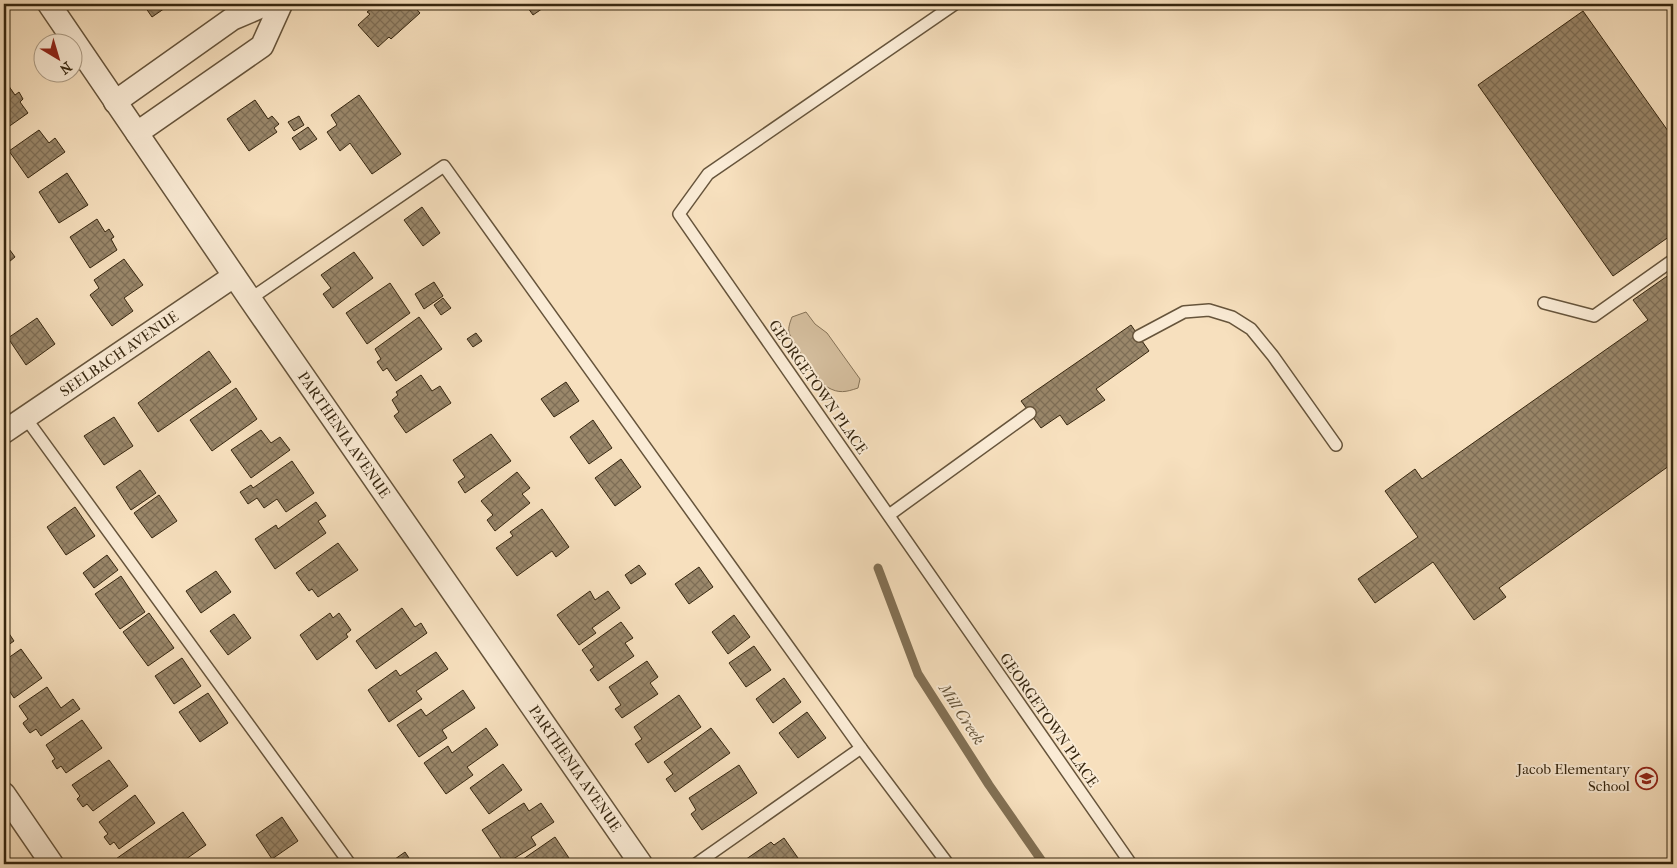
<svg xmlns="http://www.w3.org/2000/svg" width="1677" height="868" font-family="'IM FELL French Canon',serif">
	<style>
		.green { fill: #d6c0a0; stroke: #867358 }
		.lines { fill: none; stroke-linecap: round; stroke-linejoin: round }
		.stream { stroke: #827054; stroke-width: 9 }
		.building { fill: url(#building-cross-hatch); stroke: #36260f }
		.service-casing { stroke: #66543b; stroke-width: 14 }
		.minor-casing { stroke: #66543b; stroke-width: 25 }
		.service { stroke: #faebd5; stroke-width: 11 }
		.minor { stroke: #faebd5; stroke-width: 22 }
		.labels { text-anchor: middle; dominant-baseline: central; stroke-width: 4; stroke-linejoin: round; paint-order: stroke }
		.street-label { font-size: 15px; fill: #36260f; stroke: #faebd5 }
		.poi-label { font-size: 15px; fill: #36260f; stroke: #faebd5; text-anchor: end }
		.water-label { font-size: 16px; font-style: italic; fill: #625137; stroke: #faebd5 }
	</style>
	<defs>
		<pattern id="building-cross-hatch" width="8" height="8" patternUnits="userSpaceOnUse" patternTransform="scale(1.25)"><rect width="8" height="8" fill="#9a876a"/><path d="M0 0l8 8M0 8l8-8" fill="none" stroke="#7e6e56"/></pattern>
	</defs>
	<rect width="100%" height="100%" fill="#f7e0be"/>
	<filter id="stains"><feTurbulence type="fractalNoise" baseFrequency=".004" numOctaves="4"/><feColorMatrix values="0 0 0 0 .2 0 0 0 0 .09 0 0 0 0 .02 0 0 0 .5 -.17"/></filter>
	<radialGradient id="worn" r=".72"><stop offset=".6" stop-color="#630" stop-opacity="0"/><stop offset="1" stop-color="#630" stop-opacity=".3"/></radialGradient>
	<path class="green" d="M 806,312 L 815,324 L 827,333 L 860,379 L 858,388 C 846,392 839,394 827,387 C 820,381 791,342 789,332 C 788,328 790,322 792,317 Z"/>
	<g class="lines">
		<path class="stream" d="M 878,568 L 918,674 L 989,785 L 1044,864"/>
	</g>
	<g class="building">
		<path d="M 143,4 L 171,4 L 152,17 Z"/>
		<path d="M 377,4 L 412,4 L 420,13 L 391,39 L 389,37 L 378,47 L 358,25 L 370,14 L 367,12 Z"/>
		<path d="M 525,4 L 549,4 L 533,15 Z"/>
		<path d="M 1583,11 L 1673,138 L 1673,234 L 1613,276 L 1478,85 Z"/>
		<path d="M 6,82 L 15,95 L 19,92 L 23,99 L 20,102 L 28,113 L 4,130 L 4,83 Z"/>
		<path d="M 359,95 L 401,154 L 372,174 L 350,143 L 340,151 L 327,132 L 337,125 L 331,115 Z"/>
		<path d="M 255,100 L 268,119 L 272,116 L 279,124 L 274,128 L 277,132 L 249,151 L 227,119 Z"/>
		<path d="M 299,116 L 304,125 L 294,131 L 288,122 Z"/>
		<path d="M 308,127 L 317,139 L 300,150 L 292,138 Z"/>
		<path d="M 39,130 L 49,143 L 55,138 L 65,152 L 28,178 L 9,151 Z"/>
		<path d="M 67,173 L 88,205 L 59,223 L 39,192 Z"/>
		<path d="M 422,207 L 440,233 L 423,246 L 404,220 Z"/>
		<path d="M 97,219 L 105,232 L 109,229 L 114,237 L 111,239 L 117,250 L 90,268 L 70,237 Z"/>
		<path d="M 4,242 L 15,257 L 4,266 Z"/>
		<path d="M 354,252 L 373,278 L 333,308 L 323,294 L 331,288 L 321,275 Z"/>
		<path d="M 124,259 L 143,285 L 124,298 L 133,311 L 112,326 L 90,295 L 99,288 L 94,280 Z"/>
		<path d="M 1673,272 L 1673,463 L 1499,588 L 1506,597 L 1474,620 L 1433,562 L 1375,603 L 1358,579 L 1418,537 L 1385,491 L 1415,469 L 1422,479 L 1648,320 L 1633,300 Z"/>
		<path d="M 434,282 L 443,296 L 424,309 L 415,294 Z"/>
		<path d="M 390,283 L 410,313 L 367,344 L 346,313 Z"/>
		<path d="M 443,298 L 451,308 L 441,315 L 434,305 Z"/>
		<path d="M 419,317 L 442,349 L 396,381 L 387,368 L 383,371 L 377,362 L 381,359 L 375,349 Z"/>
		<path d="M 37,318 L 55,344 L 26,365 L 8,338 Z"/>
		<path d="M 1131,325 L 1149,351 L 1096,389 L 1105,400 L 1067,425 L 1060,415 L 1041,428 L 1021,401 Z"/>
		<path d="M 476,333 L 482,341 L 473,347 L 467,339 Z"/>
		<path d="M 209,351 L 231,382 L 158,432 L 138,403 Z"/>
		<path d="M 421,375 L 432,391 L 440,386 L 451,403 L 406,433 L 394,416 L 399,412 L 392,400 L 398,395 L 396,392 Z"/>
		<path d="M 566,382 L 579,401 L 554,417 L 541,399 Z"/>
		<path d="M 236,388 L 257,419 L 212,451 L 190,420 Z"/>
		<path d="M 114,417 L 133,446 L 104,465 L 84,436 Z"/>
		<path d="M 593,420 L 612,448 L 589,464 L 570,437 Z"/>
		<path d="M 261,430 L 271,443 L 280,437 L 290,450 L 251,478 L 231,450 Z"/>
		<path d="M 491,434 L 511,461 L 465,493 L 458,482 L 465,477 L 453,460 Z"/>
		<path d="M 621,459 L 641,487 L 615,506 L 595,478 Z"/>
		<path d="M 292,461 L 314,493 L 286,512 L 277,499 L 264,508 L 257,498 L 248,504 L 240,492 L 251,485 L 253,488 Z"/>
		<path d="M 140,470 L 156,493 L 131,510 L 116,487 Z"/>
		<path d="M 517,472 L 530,488 L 522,494 L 530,503 L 495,531 L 487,520 L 493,515 L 481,501 Z"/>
		<path d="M 159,495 L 177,521 L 152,538 L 134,513 Z"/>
		<path d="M 316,502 L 326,516 L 318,521 L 326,533 L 275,569 L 255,539 L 276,525 L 278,529 Z"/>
		<path d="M 75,507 L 95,536 L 66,555 L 47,527 Z"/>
		<path d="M 542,509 L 569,547 L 556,557 L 552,551 L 517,576 L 496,548 L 513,536 L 510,532 Z"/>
		<path d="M 338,543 L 358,570 L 318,597 L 312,589 L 309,591 L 296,573 Z"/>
		<path d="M 107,555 L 118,570 L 94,588 L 83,573 Z"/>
		<path d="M 639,565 L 646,574 L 631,584 L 625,575 Z"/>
		<path d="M 699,567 L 713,587 L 689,604 L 675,584 Z"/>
		<path d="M 216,571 L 231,592 L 201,613 L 186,591 Z"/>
		<path d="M 121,576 L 145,612 L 120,629 L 95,594 Z"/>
		<path d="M 590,591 L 595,600 L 608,591 L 620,608 L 592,628 L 596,633 L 579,645 L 557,615 Z"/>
		<path d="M 402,608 L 415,627 L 421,623 L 427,633 L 376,669 L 356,641 Z"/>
		<path d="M 149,613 L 174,648 L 148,666 L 123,632 Z"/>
		<path d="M 330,613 L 333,618 L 339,613 L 351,630 L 346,634 L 348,637 L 317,660 L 300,635 Z"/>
		<path d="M 234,614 L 251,638 L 228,655 L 210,631 Z"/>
		<path d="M 734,615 L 750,637 L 728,654 L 712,632 Z"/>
		<path d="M 621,622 L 633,638 L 625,643 L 634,656 L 598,681 L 590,670 L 594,667 L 582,650 Z"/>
		<path d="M 4,626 L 14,641 L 4,648 Z"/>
		<path d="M 754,646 L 771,670 L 746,687 L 729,663 Z"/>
		<path d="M 21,649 L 42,678 L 14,698 L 4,683 L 4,661 Z"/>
		<path d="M 436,652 L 448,669 L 416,691 L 422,699 L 389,722 L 368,690 L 396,670 L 400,676 Z"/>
		<path d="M 182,658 L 201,686 L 174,704 L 155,676 Z"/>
		<path d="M 647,661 L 658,677 L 650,683 L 658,694 L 622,718 L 615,709 L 621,705 L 609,687 Z"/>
		<path d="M 784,678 L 801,702 L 773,723 L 756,699 Z"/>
		<path d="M 47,687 L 61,708 L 73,699 L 80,709 L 41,736 L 36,729 L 30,733 L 24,725 L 23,723 L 28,719 L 19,706 Z"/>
		<path d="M 463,690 L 475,708 L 442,730 L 447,738 L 419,757 L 397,725 L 421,709 L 426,716 Z"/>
		<path d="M 208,693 L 228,723 L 200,742 L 179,712 Z"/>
		<path d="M 679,695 L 701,727 L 648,763 L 635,744 L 642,739 L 634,727 Z"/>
		<path d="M 807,712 L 826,738 L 798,758 L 779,733 Z"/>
		<path d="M 82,720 L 102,748 L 66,773 L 61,766 L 57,769 L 55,766 L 52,761 L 55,759 L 46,745 Z"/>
		<path d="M 486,728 L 498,745 L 467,767 L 473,775 L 446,794 L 424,763 L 448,746 L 452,753 Z"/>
		<path d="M 711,728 L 730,753 L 675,792 L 666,779 L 673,774 L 664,762 Z"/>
		<path d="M 109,760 L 128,786 L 93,811 L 87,804 L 83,807 L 77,799 L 80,796 L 72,785 Z"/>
		<path d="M 503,764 L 522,790 L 489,814 L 470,788 Z"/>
		<path d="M 739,765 L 757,793 L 702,830 L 691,814 L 696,810 L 689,798 Z"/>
		<path d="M 135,795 L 155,823 L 119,849 L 114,842 L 110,845 L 104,837 L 108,834 L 99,822 Z"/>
		<path d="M 524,803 L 529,811 L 541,803 L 554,822 L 531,837 L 536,845 L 505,864 L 482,830 Z"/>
		<path d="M 183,812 L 206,845 L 179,864 L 115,864 L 113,861 Z"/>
		<path d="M 282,817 L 298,841 L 272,859 L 256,835 Z"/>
		<path d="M 555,837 L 573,864 L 516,864 Z"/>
		<path d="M 784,838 L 798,858 L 788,864 L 739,864 L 771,842 L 774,845 Z"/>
		<path d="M 405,852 L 413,864 L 388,864 Z"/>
	</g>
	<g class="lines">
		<defs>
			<g id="service">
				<path d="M 955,4 L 708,174 L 679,214 L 1131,864"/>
				<path d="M 250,299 L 444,166 L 861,748"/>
				<path d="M 1544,303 L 1594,316 L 1673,260"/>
				<path d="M 1139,336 L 1184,312 L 1209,310 L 1232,317 L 1251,329 L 1273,356 L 1336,445"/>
				<path d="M 25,417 L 350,864"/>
				<path d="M 889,515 L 1030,413"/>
				<path d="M 696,864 L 861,748 L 948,864"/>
			</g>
			<g id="minor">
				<path id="s1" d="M 49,4 L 250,299 L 641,864"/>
				<path d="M 115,102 L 232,19 L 267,4"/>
				<path d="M 137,133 L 262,46 L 281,4"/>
				<path id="s2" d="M 4,432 L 234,276"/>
				<path d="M 4,794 L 52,864"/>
			</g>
		</defs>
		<use href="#service" class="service-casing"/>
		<use href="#minor" class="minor-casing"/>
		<use href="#service" class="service"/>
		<use href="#minor" class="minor"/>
	</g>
	<defs>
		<symbol id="school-ring" viewBox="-11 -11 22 22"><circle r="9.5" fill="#faebd5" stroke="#8f2418" stroke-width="1.5"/><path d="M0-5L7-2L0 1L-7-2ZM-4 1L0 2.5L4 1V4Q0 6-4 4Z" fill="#8f2418"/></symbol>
	</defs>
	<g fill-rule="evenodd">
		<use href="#school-ring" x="1634" y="766" width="25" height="25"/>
	</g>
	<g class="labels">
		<g class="street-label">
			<text stroke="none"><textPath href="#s2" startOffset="139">SEELBACH AVENUE</textPath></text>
			<text transform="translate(818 387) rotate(55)">GEORGETOWN PLACE</text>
			<text stroke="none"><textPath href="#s1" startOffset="522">PARTHENIA AVENUE</textPath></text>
			<text transform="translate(1049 720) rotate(55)">GEORGETOWN PLACE</text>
			<text stroke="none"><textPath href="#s1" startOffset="928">PARTHENIA AVENUE</textPath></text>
		</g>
		<g class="poi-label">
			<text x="1630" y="769">Jacob Elementary<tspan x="1630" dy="17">School</tspan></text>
		</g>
		<g class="water-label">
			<text transform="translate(962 714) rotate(57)">Mill Creek</text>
		</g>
	</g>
	<rect width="1677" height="868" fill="none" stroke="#f7e0be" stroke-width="20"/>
	<rect x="5" y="5" width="1667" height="858" fill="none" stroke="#36260f" stroke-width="2.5"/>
	<rect x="10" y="10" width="1657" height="848" fill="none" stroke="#36260f"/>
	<g transform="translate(58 58) rotate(142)"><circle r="24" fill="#faebd5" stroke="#ac9c86"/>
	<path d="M0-4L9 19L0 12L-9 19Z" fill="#8f2418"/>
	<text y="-8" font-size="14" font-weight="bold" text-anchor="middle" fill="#36260f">N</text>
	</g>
	<rect width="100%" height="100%" filter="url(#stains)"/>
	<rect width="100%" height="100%" fill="url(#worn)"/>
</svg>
